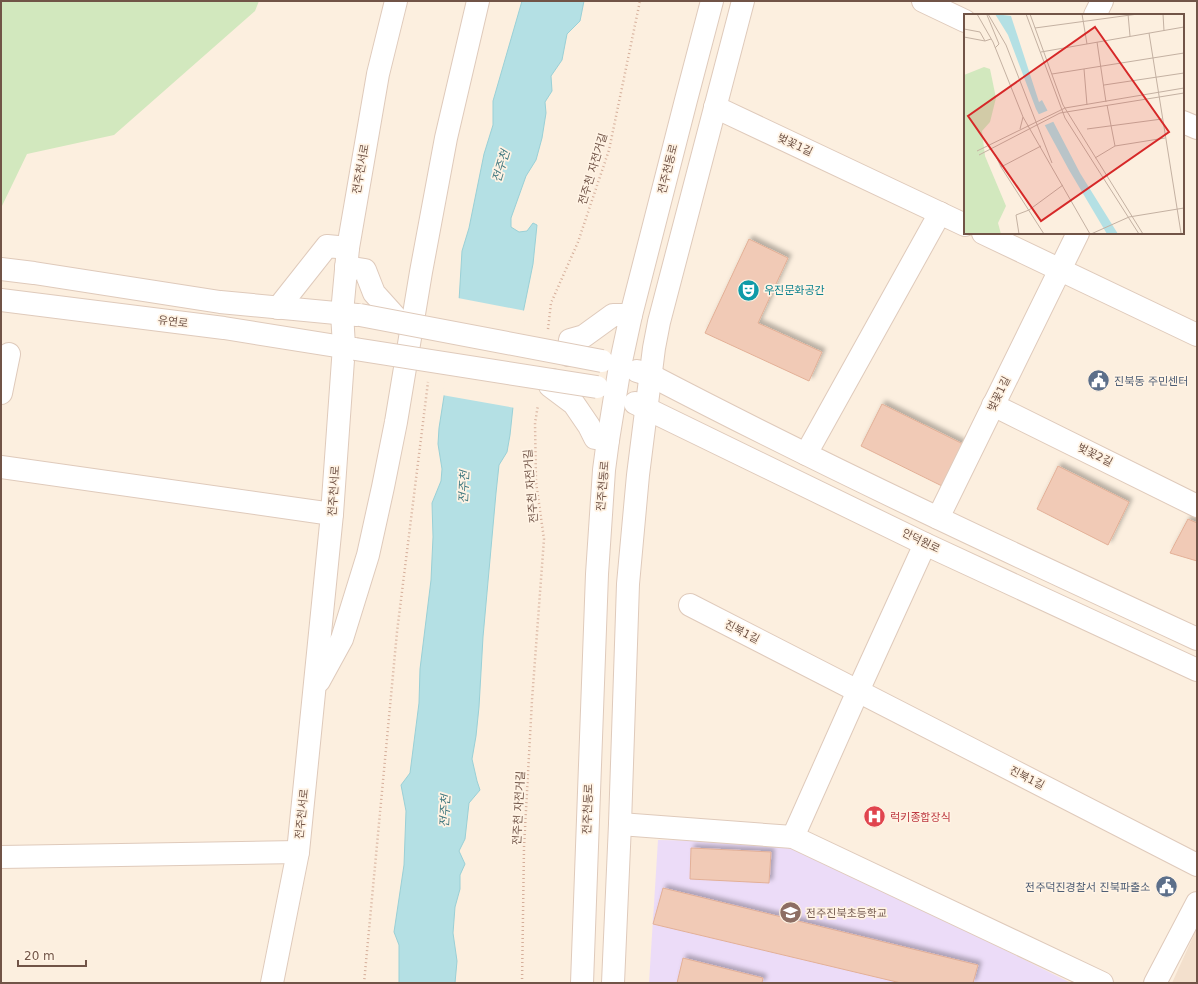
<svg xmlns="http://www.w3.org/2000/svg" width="1198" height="984" font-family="'DejaVu Sans','Noto Sans KR',sans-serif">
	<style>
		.residential { fill: #f3e0cd }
		.education { fill: #ecdcf8 }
		.green { fill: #d2e8be }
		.water { fill: #b4e0e4; stroke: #9ad0d6 }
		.pier { fill: #fcefdf }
		.building { fill: #f1cab6; stroke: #e3b097; filter: url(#shadow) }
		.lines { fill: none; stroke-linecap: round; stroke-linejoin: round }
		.minor-casing { stroke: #dfcabb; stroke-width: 24 }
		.path { stroke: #d5ae9a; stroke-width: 2.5; stroke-dasharray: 1 3; stroke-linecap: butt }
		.minor { stroke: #fff; stroke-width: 22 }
		.minor-bridge-casing { stroke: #dfcabb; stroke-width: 24; stroke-linecap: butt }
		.minor-bridge { stroke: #fff; stroke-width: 22 }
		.labels { text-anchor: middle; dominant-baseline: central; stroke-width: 3.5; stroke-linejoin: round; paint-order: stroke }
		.street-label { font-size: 11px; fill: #715447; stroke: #fff3e4 }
		.culture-label { font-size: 11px; fill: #0d838f; stroke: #fff3e4; text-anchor: start }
		.service-label { font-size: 11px; fill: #4e5e75; stroke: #fff3e4; text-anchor: start }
		.health-label { font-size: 11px; fill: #be3a42; stroke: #fff3e4; text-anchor: start }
		.education-label { font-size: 11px; fill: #785e54; stroke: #fff3e4; text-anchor: start }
		.water-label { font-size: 12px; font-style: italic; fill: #3f777e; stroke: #fff3e4 }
		.inset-road { fill: none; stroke: #c4b1a2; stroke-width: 1 }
		.view { fill: #d62828; fill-opacity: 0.15; stroke: #d62828; stroke-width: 2 }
		.inset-edge { fill: none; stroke: #715447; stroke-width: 2 }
	</style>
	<defs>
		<filter id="shadow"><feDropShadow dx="3.5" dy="-3.5" stdDeviation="2" flood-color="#0004"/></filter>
	</defs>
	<rect width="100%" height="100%" fill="#fcefdf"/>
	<path class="residential" d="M 1197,928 L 1197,983 L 1172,983 Z"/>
	<path class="education" d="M 658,840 L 788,842 L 1071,983 L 649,983 Z"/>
	<path class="green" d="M 1,1 L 259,1 L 255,11 L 114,135 L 27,154 L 1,208 Z"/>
	<path class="water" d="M 522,1 L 584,1 L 580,21 L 567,34 L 562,60 L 551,76 L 552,91 L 545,102 L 546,113 L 542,138 L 536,160 L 526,176 L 511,218 L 511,227 L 519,232 L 527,231 L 533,223 L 537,225 L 533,264 L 523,313 L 510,435 L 507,452 L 499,465 L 496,493 L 483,637 L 479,707 L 476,736 L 472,759 L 477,781 L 480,790 L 469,803 L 465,839 L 459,851 L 465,864 L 460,875 L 460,889 L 455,907 L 453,933 L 457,961 L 455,983 L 399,983 L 399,945 L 394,932 L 404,865 L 406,811 L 401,785 L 410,773 L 419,703 L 420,669 L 431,580 L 433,537 L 432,503 L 441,481 L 442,469 L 438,444 L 439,428 L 459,301 L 462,251 L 469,228 L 484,154 L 493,125 L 493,101 Z"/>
	<path class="pier" d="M 458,298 L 526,311 L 515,408 L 442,395 Z"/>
	<g class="building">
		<path d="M 749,239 L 788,258 L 758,323 L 822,352 L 809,381 L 705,333 Z"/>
		<path d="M 882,404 L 965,445 L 944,487 L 861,446 Z"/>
		<path d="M 1058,466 L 1129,502 L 1108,545 L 1037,509 Z"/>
		<path d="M 1188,519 L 1197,523 L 1197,561 L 1170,553 Z"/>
		<path d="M 691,848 L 771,852 L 769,883 L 690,879 Z"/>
		<path d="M 663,888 L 978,965 L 973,983 L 901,983 L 653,924 Z"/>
		<path d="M 683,958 L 763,978 L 762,983 L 677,983 Z"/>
	</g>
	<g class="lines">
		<defs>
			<g id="minor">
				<path d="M 923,1 L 965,21"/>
				<path d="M 1095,15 L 1102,1"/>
				<path d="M 715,107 L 965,225"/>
				<path d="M 1183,122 L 1197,128"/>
				<path d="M 983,233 L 1197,335"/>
				<path d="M 346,267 L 365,270 L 374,293 L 401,323"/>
				<path d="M 1,269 L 34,273 L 220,302 L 357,315"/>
				<path d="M 1,300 L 224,328 L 355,349"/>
				<path d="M 278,308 L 327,246 L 348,248"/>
				<path d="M 568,355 L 570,340 L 584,336 L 613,315 L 631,315"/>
				<path d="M 637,371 L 650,375 C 830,469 1013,554 1197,639"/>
				<path d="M 552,380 L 550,386 L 574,404 L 589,426 L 595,438 L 608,440"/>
				<path d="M 1,393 L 9,354"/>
				<path d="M 635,403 L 925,544 L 1197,670"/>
				<path d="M 993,405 L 1197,506"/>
				<path d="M 806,454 L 940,213"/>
				<path d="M 1,467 L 332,514"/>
				<path d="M 938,518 L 1078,233"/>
				<path d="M 690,605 L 1197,865"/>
				<path d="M 319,681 L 342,639 L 368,555 L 383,487 L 396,422 L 421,272 L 446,138 L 478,1"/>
				<path d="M 620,824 L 793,837 L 1102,983"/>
				<path d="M 793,837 L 858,691 L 925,544"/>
				<path d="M 1,857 L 298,852"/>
				<path d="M 272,983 L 298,852 L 332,514 L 344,346 L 342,313 L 348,248 L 378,74 L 396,1"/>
				<path d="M 582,983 L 597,574 L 604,470 L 608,440 L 620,366 L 631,315 L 686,100 L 712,1"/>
				<path d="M 613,983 L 620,824 L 628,584 L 638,475 L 654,348 L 659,322 L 743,1"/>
				<path d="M 1155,983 L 1197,903"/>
			</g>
		</defs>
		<use href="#minor" class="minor-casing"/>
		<g class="path">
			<path d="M 548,329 L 551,303 L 578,242 L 609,150 L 640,1"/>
			<path d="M 364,983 L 397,632 L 428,382"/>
			<path d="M 522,983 L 524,847 L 532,700 L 544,539 L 536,482 L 535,423 L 538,405"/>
		</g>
		<use href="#minor" class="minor"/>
		<defs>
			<g id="minor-bridge">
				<path d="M 360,315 L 602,361"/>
				<path d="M 355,349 L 597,387"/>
			</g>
		</defs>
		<use href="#minor-bridge" class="minor-bridge-casing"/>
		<use href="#minor-bridge" class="minor-bridge"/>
	</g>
	<defs>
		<symbol id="theatre-disc" viewBox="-11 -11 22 22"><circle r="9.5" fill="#0f9aa8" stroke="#fff3e4"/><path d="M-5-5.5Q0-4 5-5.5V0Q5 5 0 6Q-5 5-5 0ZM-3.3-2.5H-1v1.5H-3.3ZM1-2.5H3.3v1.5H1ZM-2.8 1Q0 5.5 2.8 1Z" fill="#fff"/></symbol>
		<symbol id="civic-disc" viewBox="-11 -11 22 22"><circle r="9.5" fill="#5c6f8a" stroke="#fff3e4"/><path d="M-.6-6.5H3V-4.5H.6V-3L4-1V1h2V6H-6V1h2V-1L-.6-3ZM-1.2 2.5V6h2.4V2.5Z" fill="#fff"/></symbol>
		<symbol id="hospital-disc" viewBox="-11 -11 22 22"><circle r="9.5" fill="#e0444e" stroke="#fff3e4"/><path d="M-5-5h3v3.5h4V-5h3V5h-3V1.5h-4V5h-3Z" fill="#fff"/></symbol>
		<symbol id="school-disc" viewBox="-11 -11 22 22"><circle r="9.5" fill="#8d6e63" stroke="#fff3e4"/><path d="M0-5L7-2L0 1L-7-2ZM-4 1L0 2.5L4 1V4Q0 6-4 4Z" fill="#fff"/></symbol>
	</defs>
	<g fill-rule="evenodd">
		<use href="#theatre-disc" x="736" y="278" width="25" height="25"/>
		<use href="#civic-disc" x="1086" y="368" width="25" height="25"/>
		<use href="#hospital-disc" x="862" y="804" width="25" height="25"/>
		<use href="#civic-disc" x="1154" y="874" width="25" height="25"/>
		<use href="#school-disc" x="778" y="900" width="25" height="25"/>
	</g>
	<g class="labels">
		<g class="street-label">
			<text transform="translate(795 145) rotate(25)">벚꽃1길</text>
			<text transform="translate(361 169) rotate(-80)">전주천서로</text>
			<text transform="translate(593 169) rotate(-73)">전주천 자전거길</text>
			<text transform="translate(668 169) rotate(-76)">전주천동로</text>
			<text transform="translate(173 322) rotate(7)">유연로</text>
			<text transform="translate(999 394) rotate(-64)">벚꽃1길</text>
			<text transform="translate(1095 455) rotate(26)">벚꽃2길</text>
			<text transform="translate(531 486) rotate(-95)">전주천 자전거길</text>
			<text transform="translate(603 486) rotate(-85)">전주천동로</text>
			<text transform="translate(334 491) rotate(-86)">전주천서로</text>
			<text transform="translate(921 541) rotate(26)">안덕원로</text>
			<text transform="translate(742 632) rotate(27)">진북1길</text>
			<text transform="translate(1027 778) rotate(27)">진북1길</text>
			<text transform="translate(519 808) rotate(-87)">전주천 자전거길</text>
			<text transform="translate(588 809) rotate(-88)">전주천동로</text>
			<text transform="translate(302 814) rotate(-84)">전주천서로</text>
		</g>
		<g class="culture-label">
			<text x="764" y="290">우진문화공간</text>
		</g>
		<g class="service-label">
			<text x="1114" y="381">진북동 주민센터</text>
			<text x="1150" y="887" text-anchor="end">전주덕진경찰서 진북파출소</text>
		</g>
		<g class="health-label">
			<text x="890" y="817">럭키종합장식</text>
		</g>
		<g class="education-label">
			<text x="806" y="913">전주진북초등학교</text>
		</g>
		<g class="water-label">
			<text transform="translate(501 166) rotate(-73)">전주천</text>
			<text transform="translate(464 487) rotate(-87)">전주천</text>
			<text transform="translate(445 811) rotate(-87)">전주천</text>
		</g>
	</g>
	<g transform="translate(964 14)">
		<rect width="220" height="220" fill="#fcefdf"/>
		<path d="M 20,53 L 26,55 L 32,84 L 26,108 L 18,117 L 21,142 L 42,192 L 34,209 L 37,220 L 0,220 L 0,61 Z" fill="#d2e8be"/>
		<path d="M 31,0 L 47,2 L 75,88 L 78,86 L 116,159 L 154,220 L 143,220 L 105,156 L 72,95 L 44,21 Z" fill="#b4e0e4"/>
		<path d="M 85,96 L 91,107 L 79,112 L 73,101 Z" fill="#fcefdf"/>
		<path class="inset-road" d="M 13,0 L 29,28 L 59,103 L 126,220M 24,0 L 42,31 L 88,149M 62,0 L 101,104 L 175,220M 66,0 L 99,91 L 179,220M 118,0 L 123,30M 164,0 L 166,22M 199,0 L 200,17M 23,1 L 35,30 L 31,34M 71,14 L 174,0M 0,15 L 16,18 L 21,27M 185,19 L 217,219M 0,23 L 21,27 L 27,25M 133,28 L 142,88M 77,38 L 220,13M 120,55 L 123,91M 88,60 L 220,39M 140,71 L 220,59M 143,91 L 151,132M 56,115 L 59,103M 123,115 L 198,105M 13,137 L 101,94 L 220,74M 31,140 L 37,153 L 80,220M 15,141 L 96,99 L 220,79M 131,144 L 151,132 L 201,124M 37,153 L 77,132M 55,220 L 52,201 L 65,196 L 99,171M 127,220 L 165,203 L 220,194"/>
		<path class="view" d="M 131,13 L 205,118 L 77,207 L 4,102 Z"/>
		<rect width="220" height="220" class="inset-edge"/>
	</g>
	<rect width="1198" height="984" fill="none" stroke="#715447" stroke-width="4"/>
	<path d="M18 960v6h68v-6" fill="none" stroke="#715447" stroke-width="2"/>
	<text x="24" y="960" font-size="12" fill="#715447" stroke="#fff3e4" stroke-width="3" paint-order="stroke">20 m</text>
</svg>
